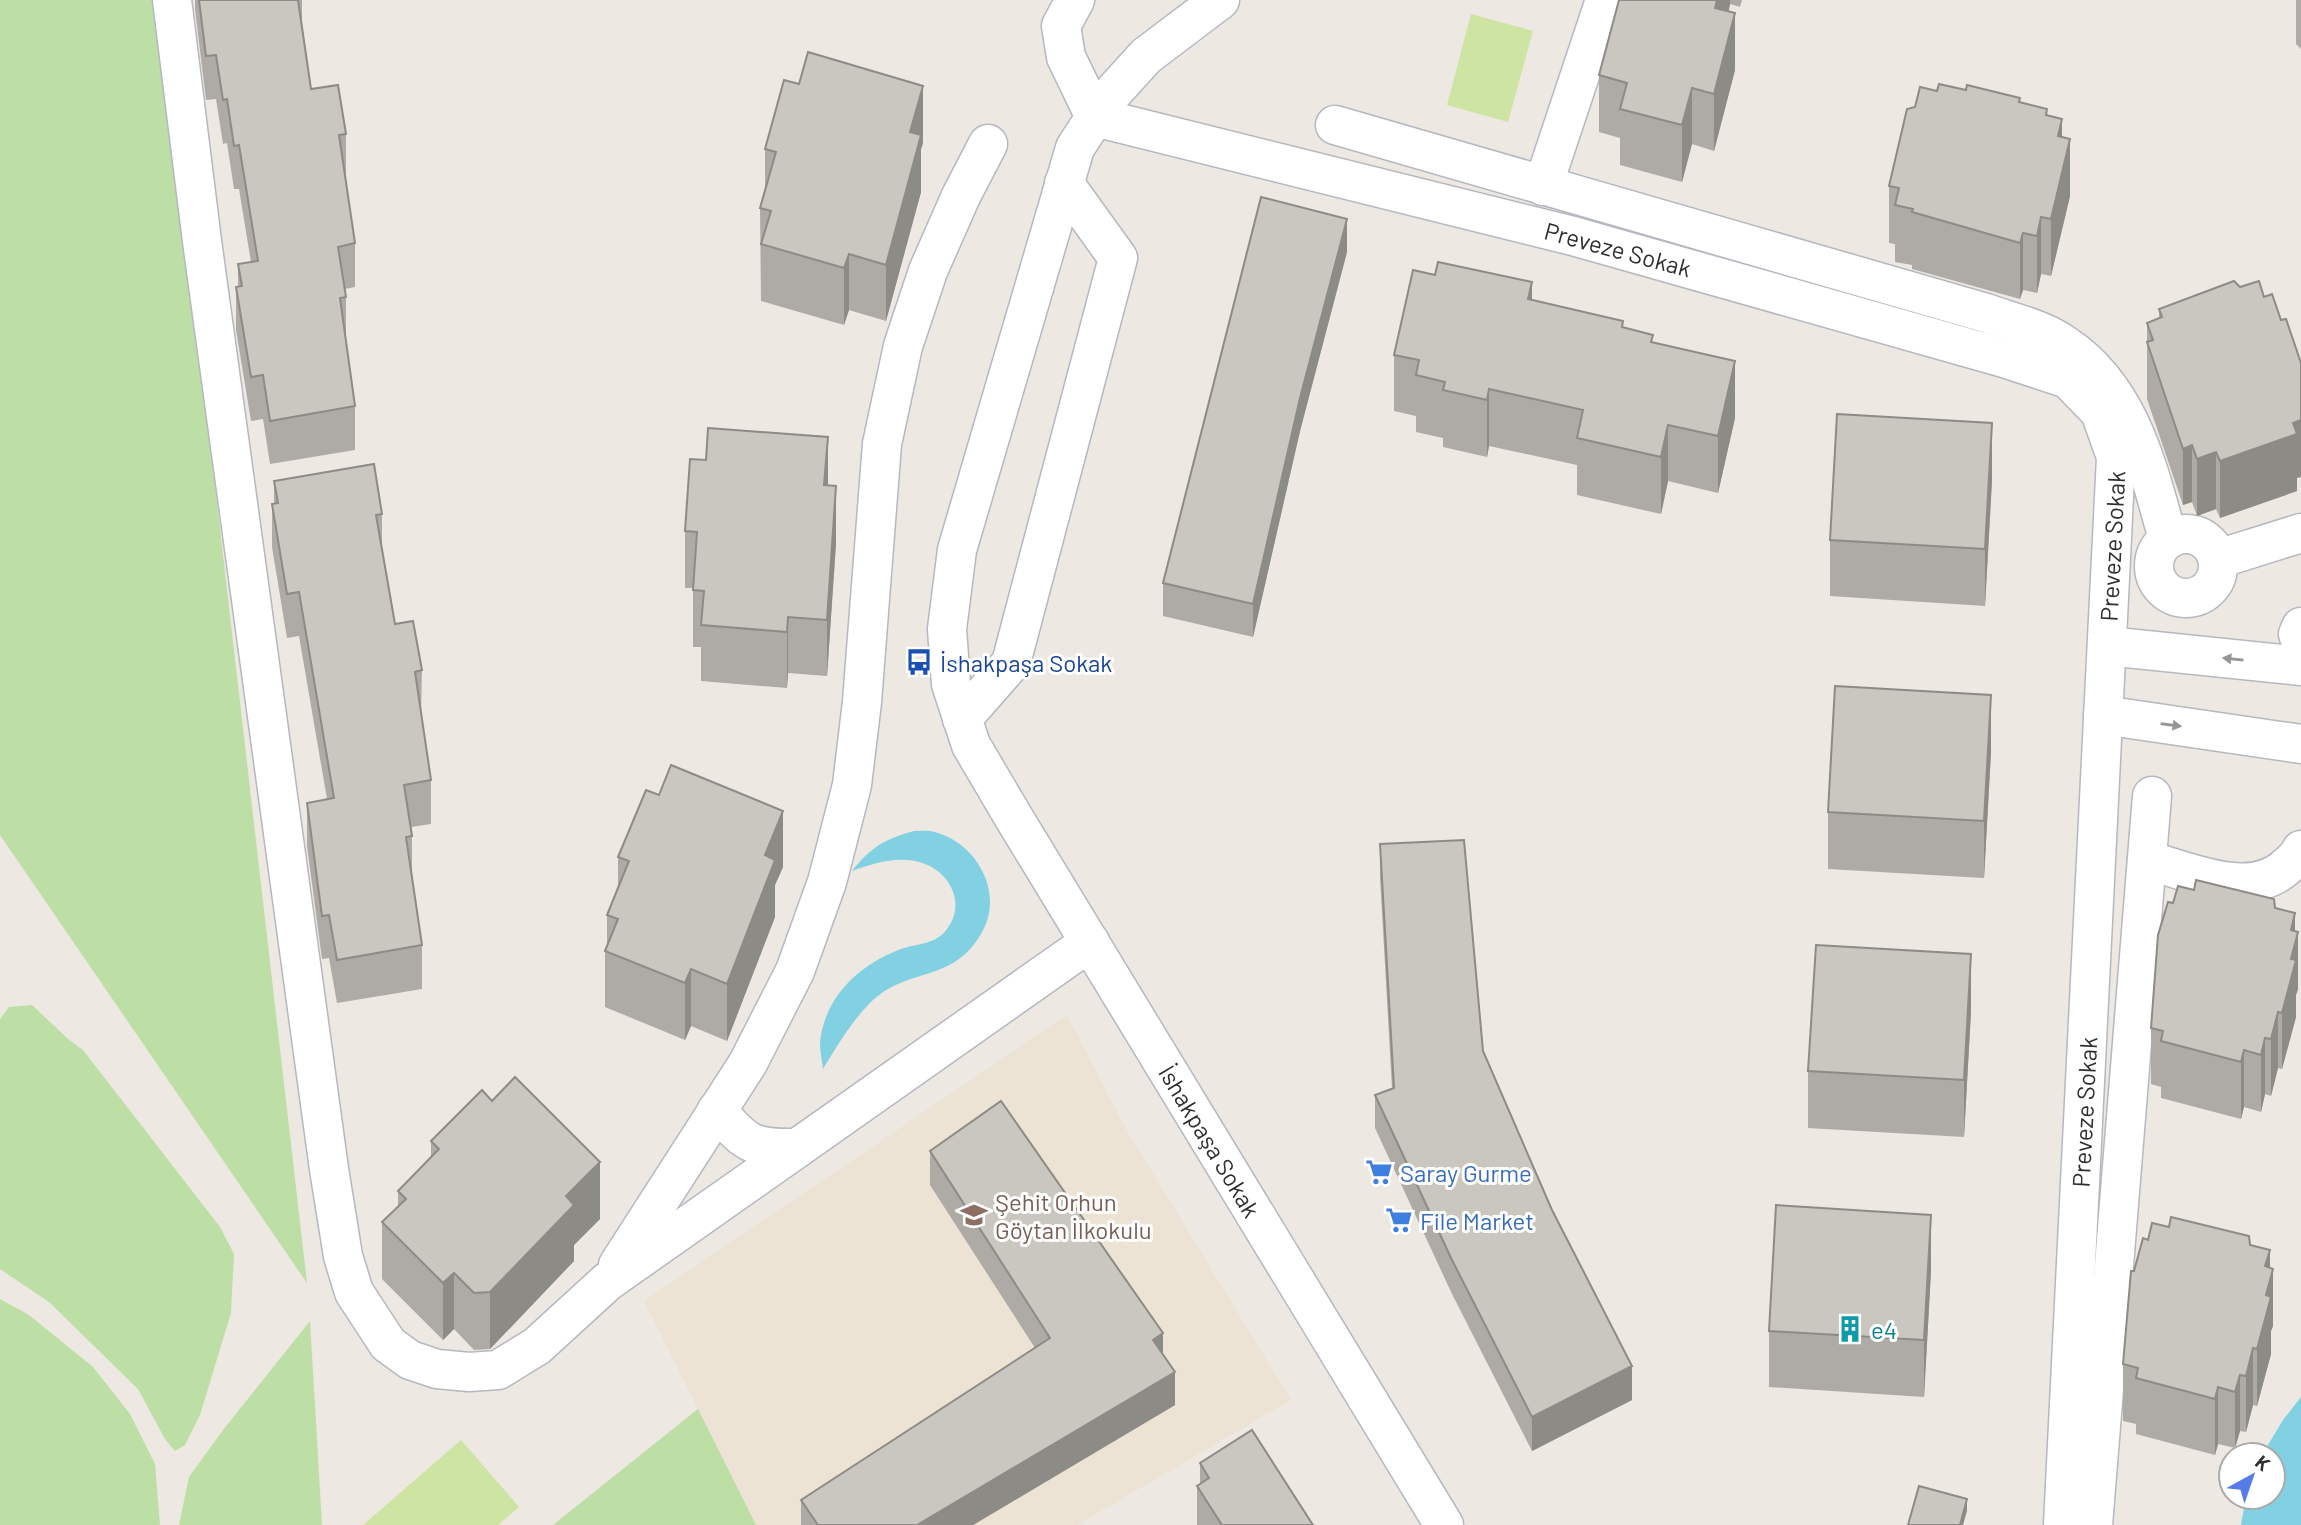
<svg xmlns="http://www.w3.org/2000/svg" width="2301" height="1525" font-family="Barlow,sans-serif">
	<style>
		.education { fill: #ede3d4 }
		.green { fill: #bddea5 }
		.pitch { fill: #cde4a2 }
		.water { fill: #81d1e3 }
		.lines { fill: none; stroke-linecap: round; stroke-linejoin: round }
		.minor-casing { stroke: #b5b8c0; stroke-width: 41 }
		.minor { stroke: #fff; stroke-width: 38 }
		.wall { fill: #aeaaa5 }
		.shaded-wall { fill: #8d8b86 }
		.building { fill: #cac6c0; stroke: #8d8b86; stroke-width: 2 }
		.oneway { fill: #969696 }
		.labels { text-anchor: middle; dominant-baseline: central; stroke-width: 6; stroke-linejoin: round; paint-order: stroke }
		.street-label { font-size: 24px; fill: #2e2e2e; stroke: #fff }
		.transit-label { font-size: 24px; fill: #164399; stroke: #fff; text-anchor: start }
		.shop-label { font-size: 24px; fill: #366cbe; stroke: #fff; text-anchor: start }
		.education-label { font-size: 24px; fill: #785e54; stroke: #fff; text-anchor: start }
		.culture-label { font-size: 24px; fill: #0d838f; stroke: #fff; text-anchor: start }
	</style>
	<rect width="100%" height="100%" fill="#ede8e2"/>
	<path class="education" d="M 1067,1015 L 1126,1129 L 1291,1400 L 1077,1525 L 756,1525 L 644,1301 Z"/>
	<g class="green">
		<path d="M 0,0 L 159,0 L 307,1283 L 0,835 Z"/>
		<path d="M 32,1005 L 68,1039 L 83,1050 L 220,1227 L 234,1254 L 231,1313 L 200,1415 L 185,1445 L 175,1451 L 165,1439 L 138,1389 L 49,1302 L 0,1269 L 0,1019 L 9,1007 Z"/>
		<path d="M 0,1299 L 29,1315 L 93,1367 L 130,1414 L 155,1464 L 160,1525 L 0,1525 Z"/>
		<path d="M 310,1321 L 322,1525 L 179,1525 L 189,1477 L 223,1430 Z"/>
		<path d="M 698,1409 L 756,1525 L 553,1525 Z"/>
	</g>
	<g class="pitch">
		<path d="M 1471,14 L 1533,31 L 1508,122 L 1447,105 Z"/>
		<path d="M 461,1440 L 519,1507 L 498,1525 L 363,1525 Z"/>
	</g>
	<g class="water">
		<path d="M 914,831 C 921,831 929,830 935,832 C 978,844 1005,894 981,934 C 952,984 907,966 870,1003 C 851,1022 837,1046 823,1069 C 822,1061 820,1051 820,1043 C 824,996 862,962 904,948 C 921,943 936,944 947,929 C 968,901 947,867 915,861 C 893,857 872,864 852,871 C 871,847 885,839 914,831 Z"/>
		<path d="M 2301,1397 L 2301,1525 L 2241,1525 L 2246,1497 L 2273,1497 L 2273,1455 L 2262,1455 L 2283,1420 Z"/>
	</g>
	<g class="lines">
		<defs>
			<g id="minor">
				<path d="M 172,0 L 202,241 L 329,1169 L 343,1256 L 354,1292 L 388,1344 L 410,1360 L 437,1369 L 469,1372 L 498,1370 L 537,1346 L 607,1282 L 1090,942"/>
				<path d="M 1075,0 L 1061,26 L 1066,57 L 1095,117 L 1573,236 L 2004,358 L 2068,379 L 2100,412 L 2116,457 L 2063,1525"/>
				<path d="M 1220,0 L 1146,56 L 1106,100 L 1075,148 L 957,550 L 947,629 L 951,684 L 971,745 L 1014,818 L 1444,1525"/>
				<path d="M 1335,125 L 1986,313 C 2011,322 2043,329 2065,345 C 2131,389 2148,468 2168,539"/>
				<path d="M 1543,186 L 1605,0"/>
				<circle cx="2186" cy="566" r="32"/>
				<path d="M 2218,559 L 2301,533"/>
				<path d="M 2301,627 L 2298,634 L 2301,642"/>
				<path d="M 2107,646 L 2301,666"/>
				<path d="M 2103,715 L 2301,744"/>
				<path d="M 962,719 L 1011,663 L 1118,258 L 1064,183"/>
				<path d="M 2147,860 C 2188,871 2251,901 2287,866 C 2293,861 2298,857 2301,850"/>
				<path d="M 717,1110 C 746,1144 752,1149 797,1148"/>
				<path d="M 618,1265 L 748,1063 L 795,971 L 827,882 L 852,785 L 862,702 L 882,444 L 903,346 L 928,271 L 961,196 L 988,144"/>
				<path d="M 2093,1525 L 2152,796"/>
			</g>
		</defs>
		<use href="#minor" class="minor-casing"/>
		<use href="#minor" class="minor"/>
	</g>
	<g class="wall">
		<path d="M 195,0 L 302,0 L 302,23 L 311,89 L 346,134 L 346,178 L 355,243 L 355,287 L 345,289 L 346,297 L 346,340 L 355,406 L 355,450 L 270,464 L 263,419 L 251,421 L 236,330 L 236,287 L 238,286 L 238,264 L 251,262 L 239,189 L 234,189 L 227,143 L 223,144 L 216,99 L 206,100 L 195,9 Z"/>
		<path d="M 1619,0 L 1742,0 L 1740,7 L 1730,4 L 1729,11 L 1735,70 L 1714,151 L 1692,144 L 1682,182 L 1620,165 L 1620,138 L 1599,132 L 1599,75 Z"/>
		<path d="M 2296,0 L 2301,0 L 2301,49 L 2296,44 Z"/>
		<path d="M 1966,90 L 2020,102 L 2047,115 L 2062,137 L 2070,196 L 2051,276 L 2041,274 L 2037,293 L 2023,290 L 2020,299 L 1912,269 L 1912,265 L 1895,262 L 1895,244 L 1889,243 L 1889,186 L 1915,107 L 1937,91 Z"/>
		<path d="M 923,143 L 921,149 L 921,192 L 886,321 L 849,310 L 844,325 L 761,301 L 760,208 L 765,193 L 765,149 Z"/>
		<path d="M 1347,252 L 1300,431 L 1253,637 L 1163,616 L 1163,583 Z"/>
		<path d="M 1532,300 L 1623,328 L 1653,342 L 1735,418 L 1718,493 L 1668,481 L 1661,514 L 1577,495 L 1577,465 L 1489,446 L 1487,457 L 1443,447 L 1443,438 L 1416,432 L 1416,416 L 1394,411 L 1394,355 Z"/>
		<path d="M 2159,309 L 2297,478 L 2297,491 L 2220,518 L 2216,509 L 2197,516 L 2192,502 L 2183,505 L 2147,399 L 2147,323 L 2159,319 Z"/>
		<path d="M 1992,480 L 1985,606 L 1830,596 L 1830,540 Z"/>
		<path d="M 274,481 L 382,514 L 382,551 L 395,624 L 422,670 L 421,714 L 431,780 L 431,824 L 411,827 L 412,836 L 412,880 L 422,945 L 422,989 L 337,1003 L 329,958 L 322,959 L 307,846 L 307,803 L 327,799 L 299,636 L 287,638 L 272,547 L 272,504 L 274,503 Z"/>
		<path d="M 828,485 L 836,543 L 827,676 L 788,673 L 787,688 L 701,681 L 701,647 L 693,647 L 693,588 L 685,588 L 685,531 Z"/>
		<path d="M 1991,752 L 1984,878 L 1828,869 L 1828,812 Z"/>
		<path d="M 1380,844 L 1483,1051 L 1632,1400 L 1532,1451 L 1452,1294 L 1375,1128 L 1375,1095 L 1392,1088 L 1380,877 Z"/>
		<path d="M 618,857 L 783,867 L 775,885 L 775,917 L 727,1041 L 691,1026 L 685,1040 L 605,1007 L 605,951 L 607,945 L 607,915 L 618,888 Z"/>
		<path d="M 2194,890 L 2275,908 L 2295,931 L 2298,989 L 2296,995 L 2296,1017 L 2282,1069 L 2278,1068 L 2271,1096 L 2265,1094 L 2261,1112 L 2244,1107 L 2241,1119 L 2161,1098 L 2161,1087 L 2151,1084 L 2151,1028 L 2173,903 Z"/>
		<path d="M 1971,1011 L 1964,1137 L 1808,1128 L 1808,1071 Z"/>
		<path d="M 431,1141 L 600,1219 L 574,1245 L 574,1261 L 490,1349 L 474,1350 L 454,1329 L 443,1340 L 382,1279 L 382,1222 L 398,1206 L 398,1191 L 431,1158 Z"/>
		<path d="M 930,1151 L 1163,1354 L 1175,1405 L 973,1525 L 801,1525 L 801,1500 L 1035,1348 L 930,1185 Z"/>
		<path d="M 2148,1240 L 2270,1268 L 2273,1326 L 2271,1331 L 2271,1354 L 2257,1406 L 2253,1405 L 2246,1432 L 2240,1431 L 2235,1448 L 2218,1444 L 2215,1455 L 2136,1434 L 2136,1424 L 2123,1421 L 2123,1364 L 2134,1271 Z"/>
		<path d="M 1931,1271 L 1924,1397 L 1769,1387 L 1769,1331 Z"/>
		<path d="M 1200,1463 L 1313,1525 L 1197,1525 L 1197,1486 L 1200,1484 Z"/>
	</g>
	<g class="shaded-wall">
		<path d="M 1717,0 L 1730,0 L 1730,4 L 1715,64 L 1715,8 Z"/>
		<path d="M 1735,13 L 1735,70 L 1714,151 L 1714,94 Z"/>
		<path d="M 923,86 L 923,143 L 921,149 L 921,192 L 886,321 L 886,265 L 910,132 Z"/>
		<path d="M 1692,88 L 1692,144 L 1682,182 L 1682,125 Z"/>
		<path d="M 2062,119 L 2062,171 L 2070,139 L 2070,196 L 2051,276 L 2051,219 L 2058,136 Z"/>
		<path d="M 2041,217 L 2041,274 L 2037,293 L 2037,236 Z"/>
		<path d="M 1347,219 L 1347,252 L 1300,431 L 1253,637 L 1253,604 L 1300,398 Z"/>
		<path d="M 2023,233 L 2023,290 L 2020,299 L 2020,243 Z"/>
		<path d="M 849,254 L 849,310 L 844,325 L 844,268 Z"/>
		<path d="M 1532,282 L 1532,339 L 1528,299 Z"/>
		<path d="M 1735,361 L 1735,418 L 1718,493 L 1718,436 Z"/>
		<path d="M 2301,371 L 2301,477 L 2297,478 L 2297,491 L 2220,518 L 2220,461 L 2293,423 Z"/>
		<path d="M 1489,389 L 1489,446 L 1487,457 L 1487,400 Z"/>
		<path d="M 1992,423 L 1992,480 L 1985,606 L 1985,549 Z"/>
		<path d="M 1668,425 L 1668,481 L 1661,514 L 1661,457 Z"/>
		<path d="M 828,437 L 828,494 L 824,485 Z"/>
		<path d="M 2192,445 L 2192,502 L 2183,505 L 2183,449 Z"/>
		<path d="M 2216,452 L 2216,509 L 2197,516 L 2197,459 Z"/>
		<path d="M 836,486 L 836,543 L 827,676 L 827,620 Z"/>
		<path d="M 788,617 L 788,673 L 787,688 L 787,632 Z"/>
		<path d="M 1991,695 L 1991,752 L 1984,878 L 1984,821 Z"/>
		<path d="M 783,811 L 783,867 L 775,885 L 775,917 L 727,1041 L 727,984 L 765,855 Z"/>
		<path d="M 2295,913 L 2295,943 L 2298,932 L 2298,989 L 2296,995 L 2296,1017 L 2282,1069 L 2282,1013 L 2291,930 Z"/>
		<path d="M 1971,954 L 1971,1011 L 1964,1137 L 1964,1080 Z"/>
		<path d="M 691,969 L 691,1026 L 685,1040 L 685,983 Z"/>
		<path d="M 2278,1012 L 2278,1068 L 2271,1096 L 2271,1039 Z"/>
		<path d="M 2265,1038 L 2265,1094 L 2261,1112 L 2261,1055 Z"/>
		<path d="M 2244,1050 L 2244,1107 L 2241,1119 L 2241,1062 Z"/>
		<path d="M 600,1162 L 600,1219 L 574,1245 L 574,1261 L 490,1349 L 490,1292 L 566,1196 Z"/>
		<path d="M 1931,1215 L 1931,1271 L 1924,1397 L 1924,1340 Z"/>
		<path d="M 2270,1250 L 2270,1280 L 2273,1269 L 2273,1326 L 2271,1331 L 2271,1354 L 2257,1406 L 2257,1349 L 2265,1266 Z"/>
		<path d="M 454,1273 L 454,1329 L 443,1340 L 443,1283 Z"/>
		<path d="M 1163,1333 L 1163,1366 L 1153,1340 Z"/>
		<path d="M 2253,1348 L 2253,1405 L 2246,1432 L 2246,1376 Z"/>
		<path d="M 1632,1366 L 1632,1400 L 1532,1451 L 1532,1417 Z"/>
		<path d="M 1175,1372 L 1175,1405 L 973,1525 L 917,1525 Z"/>
		<path d="M 2240,1375 L 2240,1431 L 2235,1448 L 2235,1392 Z"/>
		<path d="M 2218,1387 L 2218,1444 L 2215,1455 L 2215,1399 Z"/>
		<path d="M 1967,1499 L 1967,1511 L 1963,1525 L 1960,1525 Z"/>
	</g>
	<g class="building">
		<path d="M 199,0 L 298,0 L 311,89 L 338,85 L 346,134 L 339,135 L 355,243 L 338,247 L 346,297 L 340,298 L 355,406 L 270,421 L 263,375 L 251,377 L 236,287 L 242,286 L 238,264 L 258,261 L 239,145 L 234,146 L 227,99 L 223,100 L 216,55 L 206,56 Z"/>
		<path d="M 1619,0 L 1717,0 L 1715,8 L 1735,13 L 1714,94 L 1692,88 L 1682,125 L 1620,109 L 1627,83 L 1599,75 Z"/>
		<path d="M 808,52 L 923,86 L 910,132 L 921,135 L 886,265 L 849,254 L 844,268 L 761,244 L 771,211 L 760,208 L 776,152 L 765,149 L 784,80 L 799,84 Z"/>
		<path d="M 1939,84 L 1966,90 L 1967,85 L 2020,98 L 2019,102 L 2047,109 L 2046,115 L 2062,119 L 2058,136 L 2070,139 L 2051,219 L 2041,217 L 2037,236 L 2023,233 L 2020,243 L 1912,212 L 1913,209 L 1895,205 L 1899,188 L 1889,186 L 1907,109 L 1915,107 L 1920,87 L 1937,91 Z"/>
		<path d="M 1261,197 L 1347,219 L 1300,398 L 1253,604 L 1163,583 Z"/>
		<path d="M 1438,262 L 1532,282 L 1528,299 L 1623,321 L 1622,327 L 1653,335 L 1651,342 L 1735,361 L 1718,436 L 1668,425 L 1661,457 L 1577,438 L 1583,410 L 1489,389 L 1487,400 L 1443,390 L 1445,382 L 1416,375 L 1419,360 L 1394,355 L 1413,270 L 1435,275 Z"/>
		<path d="M 2234,281 L 2240,287 L 2259,281 L 2264,297 L 2272,294 L 2281,320 L 2286,319 L 2301,363 L 2301,420 L 2293,423 L 2297,434 L 2220,461 L 2216,452 L 2197,459 L 2192,445 L 2183,449 L 2147,342 L 2153,340 L 2147,323 L 2162,317 L 2159,309 Z"/>
		<path d="M 1837,414 L 1992,423 L 1985,549 L 1830,540 Z"/>
		<path d="M 708,428 L 828,437 L 824,485 L 836,486 L 827,620 L 788,617 L 787,632 L 701,625 L 704,591 L 693,590 L 697,532 L 685,531 L 690,459 L 706,460 Z"/>
		<path d="M 374,464 L 382,514 L 376,515 L 395,624 L 413,621 L 422,670 L 415,672 L 431,780 L 404,785 L 412,836 L 406,837 L 422,945 L 337,960 L 329,915 L 322,916 L 307,803 L 334,798 L 299,592 L 287,594 L 272,504 L 278,503 L 274,481 Z"/>
		<path d="M 1835,686 L 1991,695 L 1984,821 L 1828,812 Z"/>
		<path d="M 671,765 L 783,811 L 765,855 L 775,860 L 727,984 L 691,969 L 685,983 L 605,951 L 618,919 L 607,915 L 629,861 L 618,857 L 646,790 L 659,795 Z"/>
		<path d="M 1464,840 L 1483,1051 L 1552,1210 L 1632,1366 L 1532,1417 L 1452,1260 L 1375,1095 L 1394,1088 L 1380,844 Z"/>
		<path d="M 2196,880 L 2274,899 L 2275,908 L 2295,913 L 2291,930 L 2298,932 L 2291,959 L 2296,960 L 2282,1013 L 2278,1012 L 2271,1039 L 2265,1038 L 2261,1055 L 2244,1050 L 2241,1062 L 2161,1041 L 2163,1031 L 2151,1028 L 2158,935 L 2168,902 L 2173,903 L 2178,886 L 2194,890 Z"/>
		<path d="M 1816,945 L 1971,954 L 1964,1080 L 1808,1071 Z"/>
		<path d="M 515,1077 L 600,1162 L 566,1196 L 574,1205 L 490,1292 L 474,1293 L 454,1273 L 443,1283 L 382,1222 L 406,1199 L 398,1191 L 439,1149 L 431,1141 L 482,1090 L 492,1101 Z"/>
		<path d="M 1001,1101 L 1163,1333 L 1153,1340 L 1175,1372 L 917,1525 L 818,1525 L 801,1500 L 1050,1338 L 930,1151 Z"/>
		<path d="M 1776,1205 L 1931,1215 L 1924,1340 L 1769,1331 Z"/>
		<path d="M 2171,1217 L 2249,1236 L 2250,1245 L 2270,1250 L 2265,1266 L 2273,1269 L 2266,1295 L 2271,1297 L 2257,1349 L 2253,1348 L 2246,1376 L 2240,1375 L 2235,1392 L 2218,1387 L 2215,1399 L 2136,1378 L 2138,1368 L 2123,1364 L 2131,1271 L 2134,1271 L 2143,1238 L 2148,1240 L 2152,1223 L 2169,1227 Z"/>
		<path d="M 1252,1430 L 1313,1525 L 1222,1525 L 1197,1486 L 1209,1478 L 1200,1463 Z"/>
		<path d="M 1919,1486 L 1967,1499 L 1960,1525 L 1908,1525 Z"/>
	</g>
	<defs><path id="oneway-solid" d="M-6-.8H1V-3.2L6.5 0L1 3.2V.8H-6Z" transform="scale(1.75)"/></defs>
	<g class="oneway">
		<use href="#oneway-solid" transform="translate(2233 659) rotate(-174)"/>
		<use href="#oneway-solid" transform="translate(2171 725) rotate(8)"/>
	</g>
	<defs>
		<symbol id="bus-bare" viewBox="-9 -9 18 18"><path d="M-5-6H5V4H4V6H2V4H-2V6H-4V4H-5ZM-3.5-4V0h7V-4ZM-3.5 1.2v1.5H-2V1.2ZM2 1.2v1.5H3.5V1.2Z" fill="#1a4fb4" stroke="#fff" stroke-width="2.5" paint-order="stroke"/></symbol>
		<symbol id="supermarket-bare" viewBox="-9 -9 18 18"><path d="M-6-5.5h2.5l.6 2H6L4.5 2H-2.5L-4.4-4H-6ZM-1.5 3.2a1.3 1.3 0 1 0 .1 0ZM3 3.2a1.3 1.3 0 1 0 .1 0Z" fill="#3f7fe0" stroke="#fff" stroke-width="2.5" paint-order="stroke"/></symbol>
		<symbol id="school-bare" viewBox="-9 -9 18 18"><path d="M0-5L7-2L0 1L-7-2ZM-4 1L0 2.5L4 1V4Q0 6-4 4Z" fill="#8d6e63" stroke="#fff" stroke-width="2.5" paint-order="stroke"/></symbol>
		<symbol id="building-bare" viewBox="-9 -9 18 18"><path d="M-4-6H4V6H1V3H-1V6H-4ZM-2.5-4.3h1.7v1.8h-1.7ZM.8-4.3h1.7v1.8H.8ZM-2.5-1h1.7V.8h-1.7ZM.8-1h1.7V.8H.8Z" fill="#0f9aa8" stroke="#fff" stroke-width="2.5" paint-order="stroke"/></symbol>
	</defs>
	<g fill-rule="evenodd">
		<use href="#bus-bare" x="900" y="643" width="38" height="38"/>
		<use href="#supermarket-bare" x="1360" y="1153" width="38" height="38"/>
		<use href="#school-bare" x="955" y="1196" width="38" height="38"/>
		<use href="#supermarket-bare" x="1380" y="1201" width="38" height="38"/>
		<use href="#building-bare" x="1831" y="1310" width="38" height="38"/>
	</g>
	<g class="labels">
		<g class="street-label">
			<text transform="translate(1618 249) rotate(15)">Preveze Sokak</text>
			<text transform="translate(2112 546) rotate(-87)">Preveze Sokak</text>
			<text transform="translate(2084 1112) rotate(-87)">Preveze Sokak</text>
			<text transform="translate(1210 1141) rotate(59)">İshakpaşa Sokak</text>
		</g>
		<g class="transit-label">
			<text x="940" y="662">İshakpaşa Sokak</text>
		</g>
		<g class="shop-label">
			<text x="1400" y="1172">Saray Gurme</text>
			<text x="1420" y="1220">File Market</text>
		</g>
		<g class="education-label">
			<text x="995" y="1201">Şehit Orhun<tspan x="995" dy="28">Göytan İlkokulu</tspan></text>
		</g>
		<g class="culture-label">
			<text x="1871" y="1329">e4</text>
		</g>
	</g>
	<g transform="translate(2252 1476) rotate(40)"><circle r="33" fill="#ffffff" stroke="#ababab" stroke-width="2"/>
	<path d="M0-5L12 26L0 18L-12 26Z" fill="#557ce8"/>
	<text y="-10" font-size="19" font-weight="bold" text-anchor="middle" fill="#2e2e2e">K</text>
	</g>
</svg>
